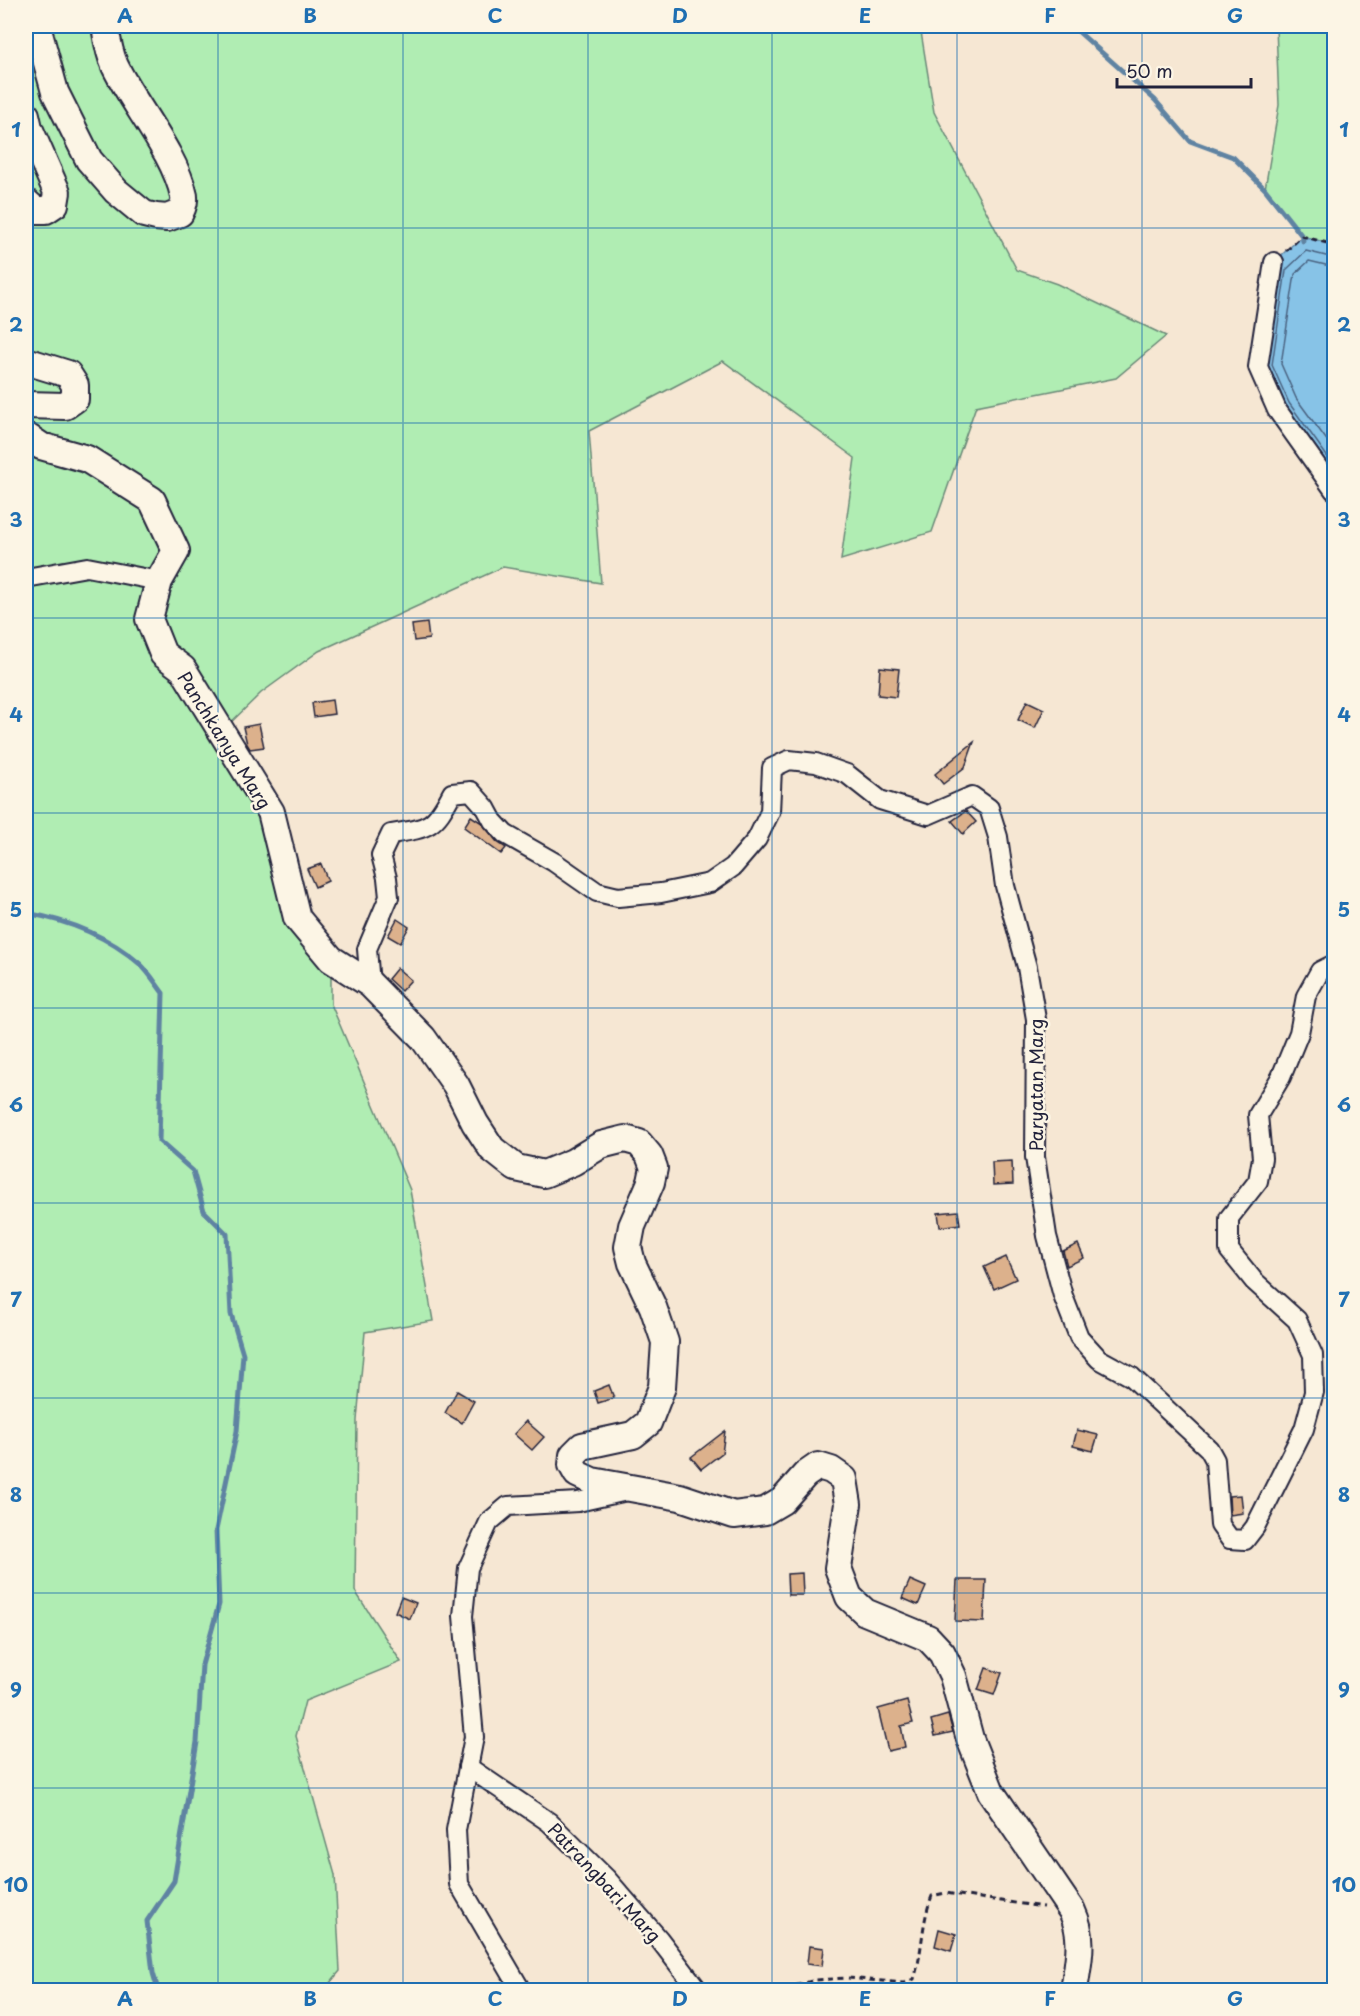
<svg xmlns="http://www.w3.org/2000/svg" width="1360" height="2016" font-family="'Playpen Sans',sans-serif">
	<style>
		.green { fill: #b0edb3; stroke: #698877; stroke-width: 1.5 }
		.water { fill: #87c3e7; stroke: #5f83a2; stroke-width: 1.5 }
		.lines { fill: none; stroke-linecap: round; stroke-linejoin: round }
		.shore { stroke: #4a6280; stroke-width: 1.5 }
		.stream { stroke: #5f83a2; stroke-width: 5 }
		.building { fill: #dcb18c; stroke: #22223b; stroke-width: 1.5 }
		.street-casing { stroke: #22223b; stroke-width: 22 }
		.secondary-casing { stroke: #22223b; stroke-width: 30 }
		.path { stroke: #22223b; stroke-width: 3; stroke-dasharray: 6 4.5; stroke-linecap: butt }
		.street { stroke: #fcf5e5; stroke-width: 18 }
		.secondary { stroke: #fcf5e5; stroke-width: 26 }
		.grid { fill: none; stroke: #1f6fb2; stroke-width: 1.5; stroke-opacity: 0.55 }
		.labels { text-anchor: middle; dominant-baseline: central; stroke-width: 5; stroke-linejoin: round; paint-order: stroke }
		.street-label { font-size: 18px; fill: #22223b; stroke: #fcf5e5 }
		.neatline { fill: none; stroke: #1f6fb2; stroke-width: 2 }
		.grid-label { font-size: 20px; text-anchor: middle; font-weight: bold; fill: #1f6fb2 }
	</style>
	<rect width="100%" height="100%" fill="#f6e7d3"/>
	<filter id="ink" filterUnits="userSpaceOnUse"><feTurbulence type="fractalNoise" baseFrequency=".0167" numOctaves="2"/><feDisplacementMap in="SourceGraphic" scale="12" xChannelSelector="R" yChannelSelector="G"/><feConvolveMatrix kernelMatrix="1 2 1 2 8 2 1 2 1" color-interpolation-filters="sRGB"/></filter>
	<g filter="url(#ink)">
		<g class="green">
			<path d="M 26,26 L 920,26 L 934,112 L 1017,270 L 1057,284 L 1166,336 L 1116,378 L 976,406 L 932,532 L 841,560 L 855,458 L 723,361 L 589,431 L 601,583 L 503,567 L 319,651 L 261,693 L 222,731 L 271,812 L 297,918 L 331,959 L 331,1004 L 410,1190 L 433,1321 L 365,1332 L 357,1420 L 355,1591 L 401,1662 L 305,1701 L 296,1736 L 335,1875 L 340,1971 L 324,1990 L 26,1990 Z"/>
			<path d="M 1276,26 L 1334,26 L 1334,245 L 1302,236 L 1265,189 L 1279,105 Z"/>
		</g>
		<path class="water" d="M 1302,236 L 1334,245 L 1334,490 L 1258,367 L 1274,262 Z"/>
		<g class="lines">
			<g class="shore">
				<path d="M 1334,258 L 1306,251 L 1286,270 L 1272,365 L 1289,403 L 1334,466"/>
				<path d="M 1334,267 L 1309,261 L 1295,274 L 1281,364 L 1296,398 L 1334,450"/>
			</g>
			<g class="stream">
				<path d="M 1072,26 L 1155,100 L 1190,141 L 1233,157 L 1265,189 L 1302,236 L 1303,241"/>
				<path d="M 26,913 C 66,920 108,936 140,964 C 149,972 156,984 163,993 L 159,1141 L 193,1171 L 204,1211 L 227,1234 L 231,1314 L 243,1354 L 237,1431 L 216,1530 L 219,1604 L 202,1665 L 197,1742 L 174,1881 L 147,1921 L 153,1973 L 158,1990"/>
			</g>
		</g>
		<g class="building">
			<path d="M 427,623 L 429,639 L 414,641 L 412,625 Z"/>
			<path d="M 880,667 L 899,669 L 896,697 L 878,695 Z"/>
			<path d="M 332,700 L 334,714 L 314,717 L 312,703 Z"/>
			<path d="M 1027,701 L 1044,709 L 1035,728 L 1018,720 Z"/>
			<path d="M 259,724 L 264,747 L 250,749 L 247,744 L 243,727 Z"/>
			<path d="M 974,742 L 965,767 L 943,784 L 935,774 Z"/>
			<path d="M 966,811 L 976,822 L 963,834 L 952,821 Z"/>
			<path d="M 471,816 L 482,823 L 497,842 L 506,848 L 501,854 L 464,827 Z"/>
			<path d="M 321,864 L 328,881 L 315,887 L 307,869 Z"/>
			<path d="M 397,919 L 409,927 L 400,943 L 388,936 Z"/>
			<path d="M 397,968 L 411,980 L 401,991 L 388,979 Z"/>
			<path d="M 1012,1161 L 1013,1184 L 993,1185 L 992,1162 Z"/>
			<path d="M 958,1211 L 960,1224 L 940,1227 L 938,1213 Z"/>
			<path d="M 1078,1244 L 1084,1258 L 1067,1266 L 1063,1251 Z"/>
			<path d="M 1006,1257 L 1016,1279 L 994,1289 L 984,1267 Z"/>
			<path d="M 609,1385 L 614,1398 L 598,1403 L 594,1391 Z"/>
			<path d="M 457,1391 L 474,1401 L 462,1423 L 445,1413 Z"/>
			<path d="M 526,1421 L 544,1437 L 532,1450 L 514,1434 Z"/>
			<path d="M 1077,1430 L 1098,1435 L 1093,1451 L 1073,1446 Z"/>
			<path d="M 725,1431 L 722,1453 L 701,1469 L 691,1457 Z"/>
			<path d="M 1241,1495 L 1243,1513 L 1230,1515 L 1229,1496 Z"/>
			<path d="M 802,1573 L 803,1595 L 788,1595 L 787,1574 Z"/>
			<path d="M 910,1580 L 926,1587 L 918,1605 L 902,1598 Z"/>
			<path d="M 957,1580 L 986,1580 L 984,1622 L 955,1621 Z"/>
			<path d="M 401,1597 L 416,1603 L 410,1619 L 395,1612 Z"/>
			<path d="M 986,1668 L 1002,1673 L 994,1695 L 978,1690 Z"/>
			<path d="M 907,1701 L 913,1723 L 901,1726 L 905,1747 L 888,1751 L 878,1709 Z"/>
			<path d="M 948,1715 L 953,1732 L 935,1736 L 931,1720 Z"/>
			<path d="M 939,1929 L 956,1934 L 951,1951 L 935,1946 Z"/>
			<path d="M 809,1946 L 824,1948 L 822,1966 L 807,1964 Z"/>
		</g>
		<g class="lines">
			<defs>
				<g id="street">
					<path d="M 1274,262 L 1258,367 L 1277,410 L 1334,490"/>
					<path d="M 26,578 L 87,567 L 159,581"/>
					<path d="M 370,984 L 367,949 L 389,897 L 387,878 L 381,855 L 391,834 C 429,828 434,828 452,793 L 471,791 L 486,808 L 493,821 L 505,834 L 554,862 L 597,892 L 618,897 L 661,893 L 710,883 L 733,867 L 757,839 L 770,812 L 772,768 L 789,760 L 816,763 L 847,774 L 880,800 L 928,815 L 972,796 L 989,808 L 998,837 L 1005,886 L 1027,967 L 1036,1019 L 1035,1157 L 1047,1236 L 1063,1296 L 1079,1337 L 1099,1359 L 1132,1377 L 1209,1449 L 1215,1460 L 1220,1525 L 1230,1539 L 1245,1540 L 1255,1527 L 1304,1429 L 1314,1392 L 1313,1355 L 1297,1320 L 1254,1281 L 1229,1250 L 1229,1218 L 1258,1181 L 1262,1158 L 1258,1115 L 1281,1077 L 1299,1033 L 1306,996 L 1320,971 L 1334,964"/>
					<path d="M 468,1767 L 549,1822 L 606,1878 L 659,1939 L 698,1990"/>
					<path d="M 521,1990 L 459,1884 L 456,1830 L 474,1737 L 463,1616 L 468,1568 L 489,1522 L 508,1506 L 578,1502 L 627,1491"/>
				</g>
				<g id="secondary">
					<path d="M 37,26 L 55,92 L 89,160 L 116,191 L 144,214 L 156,217 L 167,218 L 180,213 C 183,207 185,202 184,196 C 175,153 134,106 115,66 C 109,53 107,39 105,26"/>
					<path d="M 26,115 L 29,128 L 57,192 L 55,204 L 46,210 L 35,210 L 26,202"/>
					<path d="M 26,361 L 68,374 L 75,385 L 75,399 L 65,406 L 26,405"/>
					<path d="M 26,436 L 41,446 L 87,459 L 152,500 L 176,551 L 159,581 L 149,619 L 163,654 L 183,669 L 271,812 L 297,918 L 331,959 L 370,984 L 423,1038 L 456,1085 L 475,1123 L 492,1149 L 516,1168 L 544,1174 L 573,1162 L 601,1145 L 625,1139 L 639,1143 L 649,1155 L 654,1168 L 651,1182 L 632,1226 L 628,1247 L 632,1263 L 653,1307 L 665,1342 L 662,1387 L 648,1423 L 633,1435 L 582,1446 L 573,1455 L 572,1465 L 577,1474 L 592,1481 L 680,1497 L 734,1515 L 765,1511 L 782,1501 L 805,1475 L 818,1466 L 831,1470 L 844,1479 L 848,1504 L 838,1568 L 849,1597 L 865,1612 L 928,1638 L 942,1653 L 953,1676 L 970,1739 L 991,1792 L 1072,1911 C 1085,1939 1078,1962 1074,1990"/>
				</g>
			</defs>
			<use href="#street" class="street-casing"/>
			<use href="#secondary" class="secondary-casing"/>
			<g class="path">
				<path d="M 1286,251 L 1302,236 L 1334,245"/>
				<path d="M 787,1990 L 791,1987 L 815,1980 L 847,1978 L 904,1983 L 914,1979 C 923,1952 921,1923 932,1896 L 945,1893 L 1043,1907"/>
			</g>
			<use href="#street" class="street"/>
			<use href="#secondary" class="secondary"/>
		</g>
	</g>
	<path class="grid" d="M 218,26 L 218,1990M 403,26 L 403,1990M 588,26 L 588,1990M 772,26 L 772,1990M 957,26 L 957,1990M 1142,26 L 1142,1990M 26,228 L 1334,228M 26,423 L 1334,423M 26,618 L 1334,618M 26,813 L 1334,813M 26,1008 L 1334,1008M 26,1203 L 1334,1203M 26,1398 L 1334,1398M 26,1593 L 1334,1593M 26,1788 L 1334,1788"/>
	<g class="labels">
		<g class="street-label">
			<text transform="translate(225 740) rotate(58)">Panchkanya Marg</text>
			<text transform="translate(1035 1085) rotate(-90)">Paryatan Marg</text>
			<text transform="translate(605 1882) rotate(47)">Patrangbari Marg</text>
		</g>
	</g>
	<rect width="1360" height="2016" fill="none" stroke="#fcf5e5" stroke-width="66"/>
	<path d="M1117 78v9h134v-9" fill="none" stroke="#22223b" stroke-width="3"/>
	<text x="1126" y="78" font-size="18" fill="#22223b" stroke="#fcf5e5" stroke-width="4.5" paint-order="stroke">50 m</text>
	<rect x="33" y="33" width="1294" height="1950" class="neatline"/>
	<g class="grid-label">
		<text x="125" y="23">A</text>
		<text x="310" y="23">B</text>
		<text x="495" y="23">C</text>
		<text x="680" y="23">D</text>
		<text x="865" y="23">E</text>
		<text x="1050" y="23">F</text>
		<text x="1235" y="23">G</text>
		<text x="16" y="137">1</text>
		<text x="1344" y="137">1</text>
		<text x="16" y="332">2</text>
		<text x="1344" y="332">2</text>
		<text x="16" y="527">3</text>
		<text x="1344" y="527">3</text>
		<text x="16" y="722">4</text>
		<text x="1344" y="722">4</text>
		<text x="16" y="917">5</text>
		<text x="1344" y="917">5</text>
		<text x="16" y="1112">6</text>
		<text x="1344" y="1112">6</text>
		<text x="16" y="1307">7</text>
		<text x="1344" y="1307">7</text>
		<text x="16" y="1502">8</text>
		<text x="1344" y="1502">8</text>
		<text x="16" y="1697">9</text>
		<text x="1344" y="1697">9</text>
		<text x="16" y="1892">10</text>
		<text x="1344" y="1892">10</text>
		<text x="125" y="2006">A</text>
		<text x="310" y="2006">B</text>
		<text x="495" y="2006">C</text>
		<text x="680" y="2006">D</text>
		<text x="865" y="2006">E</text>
		<text x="1050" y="2006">F</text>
		<text x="1235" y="2006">G</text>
	</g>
</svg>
